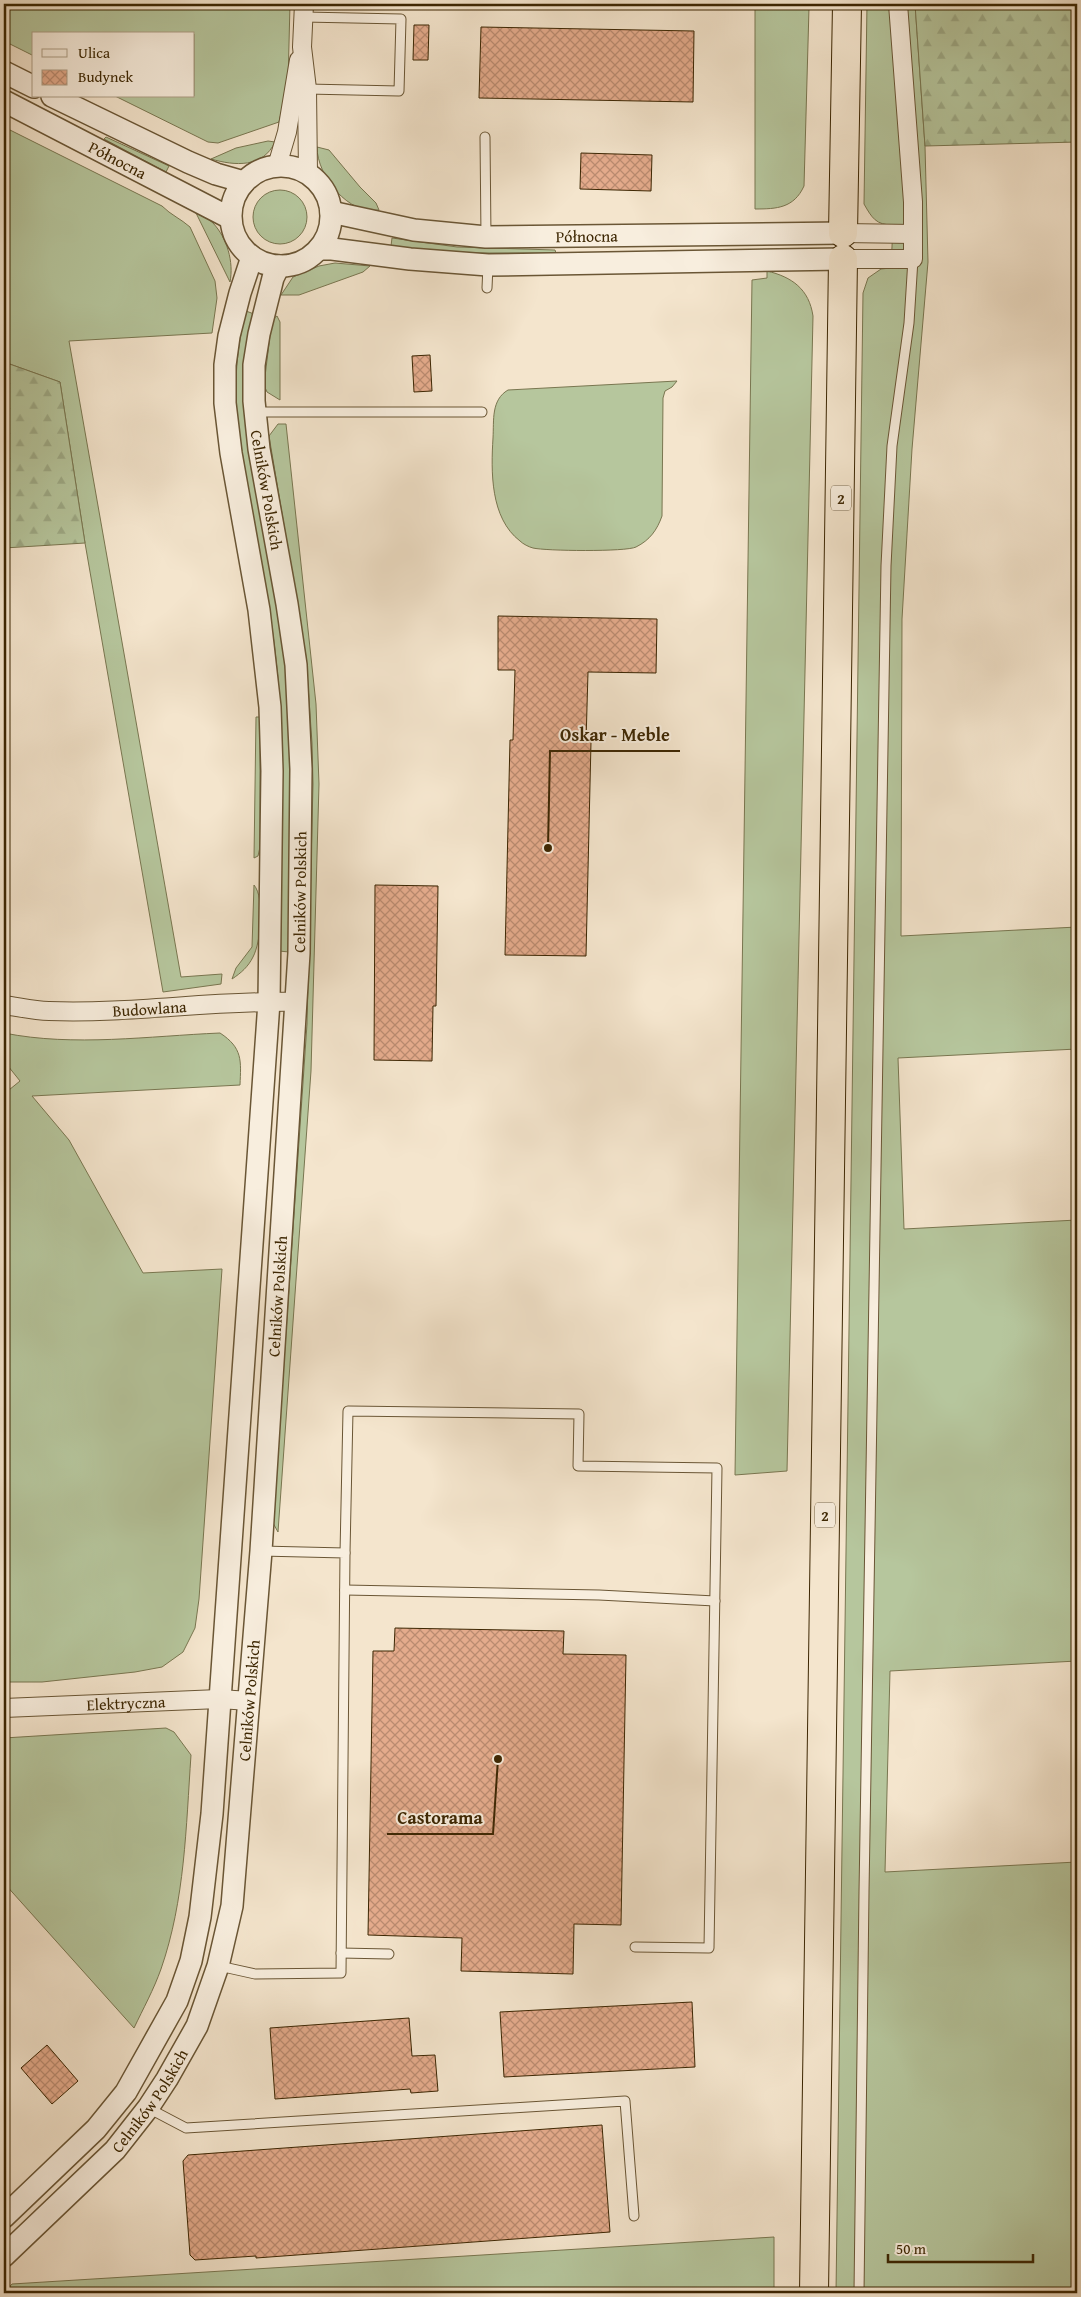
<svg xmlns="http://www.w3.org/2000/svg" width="1081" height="2297" font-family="'Gentium Book Plus',serif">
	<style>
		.grass { fill: #b6c69d; stroke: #797650 }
		.forest { fill: url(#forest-firs); stroke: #797650 }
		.building { fill: url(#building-cross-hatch); stroke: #3c2602 }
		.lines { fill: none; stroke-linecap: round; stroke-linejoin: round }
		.service-casing { stroke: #6a5635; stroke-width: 11 }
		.minor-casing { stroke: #6a5635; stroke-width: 20 }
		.tertiary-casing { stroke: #6a5635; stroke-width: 24 }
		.trunk-casing { stroke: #3c2602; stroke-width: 30 }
		.service { stroke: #f8eede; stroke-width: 9 }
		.minor { stroke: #f8eede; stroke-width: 18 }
		.tertiary { stroke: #f8eede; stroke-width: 21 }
		.trunk { stroke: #f4e5cd; stroke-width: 28 }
		.labels { text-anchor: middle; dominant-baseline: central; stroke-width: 4; stroke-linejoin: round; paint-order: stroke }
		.shield { fill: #f8eede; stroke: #746244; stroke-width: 1 }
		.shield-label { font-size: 15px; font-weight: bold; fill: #3c2602 }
		.street-label { font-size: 16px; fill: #3c2602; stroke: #f8eede }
		.leader { fill: none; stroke: #3c2602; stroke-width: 2 }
		.callout-dot { fill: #3c2602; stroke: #f8eede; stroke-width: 2 }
		.callout-label { font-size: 18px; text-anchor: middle; font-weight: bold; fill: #3c2602; stroke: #f8eede; stroke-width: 4; stroke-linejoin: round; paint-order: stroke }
	</style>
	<defs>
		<pattern id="forest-firs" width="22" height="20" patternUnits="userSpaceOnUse" patternTransform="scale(1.25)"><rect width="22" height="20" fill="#b6c69d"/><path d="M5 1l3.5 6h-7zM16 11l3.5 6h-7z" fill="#9daa86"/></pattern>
		<pattern id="building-cross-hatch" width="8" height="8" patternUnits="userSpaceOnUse" patternTransform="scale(1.25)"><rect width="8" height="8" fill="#e4ab8c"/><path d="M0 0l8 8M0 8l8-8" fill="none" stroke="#ba8b70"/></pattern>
	</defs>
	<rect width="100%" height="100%" fill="#f4e5cd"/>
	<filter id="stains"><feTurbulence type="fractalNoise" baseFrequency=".004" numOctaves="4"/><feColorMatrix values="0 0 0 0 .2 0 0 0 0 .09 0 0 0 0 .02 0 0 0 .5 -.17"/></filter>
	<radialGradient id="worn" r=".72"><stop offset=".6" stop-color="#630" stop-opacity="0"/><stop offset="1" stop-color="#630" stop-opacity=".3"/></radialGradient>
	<g class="grass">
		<path d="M 4,4 L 290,4 L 288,83 L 279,122 L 218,143 L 208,142 L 115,96 L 194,96 L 194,34 L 34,34 L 34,56 L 4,41 Z"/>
		<path d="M 755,4 L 809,8 L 804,186 C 794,208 777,209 755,209 Z"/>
		<path d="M 867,4 L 915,4 L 925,146 L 928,262 L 912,449 L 902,619 L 901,936 L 1077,927 L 1077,1049 L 898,1058 L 904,1229 L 1077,1220 L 1077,1661 L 890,1671 L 885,1872 L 1077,1862 L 1077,2293 L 836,2293 L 863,293 L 868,278 L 881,269 L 891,268 L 893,225 C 876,225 872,218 864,204 Z"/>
		<path d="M 4,127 L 162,206 C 171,215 181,219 190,227 L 215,281 L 217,298 L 212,333 L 69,341 L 181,977 L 222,974 L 221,984 L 163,992 L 85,543 L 60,382 L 4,362 Z"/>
		<path d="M 106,137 L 169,166 L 166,172 L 104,139 Z"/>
		<path d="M 268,141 L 275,142 C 263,168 235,166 211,159 L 236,148 Z"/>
		<path d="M 317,147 L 329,150 L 360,187 L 376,203 L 379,210 C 349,216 317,176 317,147 Z"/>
		<circle cx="280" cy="217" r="27"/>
		<path d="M 196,213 C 201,216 208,218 213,223 C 227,238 234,262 230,282 Z"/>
		<path d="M 392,238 L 457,247 L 555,250 L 556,253 L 457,253 L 391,246 Z"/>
		<path d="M 335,263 L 370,266 L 363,272 L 299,295 L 281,295 L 293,277 L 319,266 Z"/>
		<path d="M 767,271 C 792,277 809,289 813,316 L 787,1471 L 735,1475 L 752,280 L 767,278 Z"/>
		<path d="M 246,311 L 254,314 C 236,377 247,438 259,501 C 269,559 281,617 287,676 C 296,767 290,861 289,952 L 279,951 C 281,861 286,769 278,678 C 270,590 248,504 237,416 C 234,380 237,346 246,311 Z"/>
		<path d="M 277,316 L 280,322 L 280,400 L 267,392 L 264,385 L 271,327 L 274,318 Z"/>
		<path d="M 677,381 L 672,387 L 665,391 L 663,398 L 662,516 C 657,530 650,540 636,547 C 626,552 545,551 533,548 C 529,547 523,544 520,541 C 490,518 491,471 493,438 C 494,420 491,400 508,390 Z"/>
		<path d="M 278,424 L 286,424 L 316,704 L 319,784 L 311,1071 L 278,1532 L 273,1523 L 307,1024 L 313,784 L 312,743 L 306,657 L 269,436 Z"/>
		<path d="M 256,717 L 260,717 L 260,847 L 258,856 L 254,858 Z"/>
		<path d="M 254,885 C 265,898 261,942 253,957 C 248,967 241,973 232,979 L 236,968 L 252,947 Z"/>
		<path d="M 4,1033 C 74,1047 149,1036 220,1033 C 243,1048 241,1061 240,1085 L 32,1096 L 69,1140 L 143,1273 L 222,1269 L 199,1599 L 195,1628 L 183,1652 L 162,1667 L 135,1672 L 42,1682 L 4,1682 L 4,1094 L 20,1081 L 4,1061 Z"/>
		<path d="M 166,1728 L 174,1732 L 191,1755 C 186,1827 185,1900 161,1969 C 154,1989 143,2009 134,2028 L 4,1883 L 4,1738 Z"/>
		<path d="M 774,2237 L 774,2293 L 4,2293 L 12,2284 Z"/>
	</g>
	<g class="forest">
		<path d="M 915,4 L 1077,4 L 1077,142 L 925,146 Z"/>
		<path d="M 4,362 L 60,382 L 85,543 L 4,548 Z"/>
	</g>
	<g class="building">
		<path d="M 414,25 L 429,25 L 428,60 L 413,60 Z"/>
		<path d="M 481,27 L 694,31 L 693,102 L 479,98 Z"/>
		<path d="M 581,153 L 652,155 L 651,191 L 580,189 Z"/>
		<path d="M 430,355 L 432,391 L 414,392 L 412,356 Z"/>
		<path d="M 498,616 L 657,619 L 656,673 L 588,672 L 586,742 L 591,742 L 586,956 L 505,955 L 510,740 L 513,740 L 515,670 L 498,670 Z"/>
		<path d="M 375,885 L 438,886 L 436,1006 L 433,1006 L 432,1061 L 374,1060 Z"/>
		<path d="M 395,1628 L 564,1631 L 563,1654 L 626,1655 L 621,1925 L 574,1924 L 573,1974 L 461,1971 L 462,1938 L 368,1935 L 373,1651 L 394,1651 Z"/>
		<path d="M 692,2002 L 695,2067 L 504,2077 L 500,2012 Z"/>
		<path d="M 409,2018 L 412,2056 L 435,2055 L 438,2091 L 411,2093 L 410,2089 L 275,2099 L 270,2028 Z"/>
		<path d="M 47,2045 L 78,2081 L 52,2104 L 21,2068 Z"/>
		<path d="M 602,2125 L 610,2232 L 256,2258 L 256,2256 L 195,2260 L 190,2255 L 183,2161 L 188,2155 Z"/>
	</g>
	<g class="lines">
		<defs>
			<g id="service">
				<path d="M 304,17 L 401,19 L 399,91 L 307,89"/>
				<path d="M 485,137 L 486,237"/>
				<path d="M 487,288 L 488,265"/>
				<path d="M 255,412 L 482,412"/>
				<path d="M 345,1553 L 348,1411 L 579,1414 L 578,1466 L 717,1468 L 709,1948 L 635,1947"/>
				<path d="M 345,1590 L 599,1595 L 715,1601"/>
				<path d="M 341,1953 L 389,1954"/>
				<path d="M 219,1966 L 255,1974 L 341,1973 L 345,1553 L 261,1551"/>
				<path d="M 148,2108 L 186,2128 L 625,2101 L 634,2216"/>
				<path d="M 859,2293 L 864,1892 L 886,566 L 892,446 L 909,323 L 913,259"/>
			</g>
			<g id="minor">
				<path d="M 304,4 L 302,47 L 307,89 L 308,174"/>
				<path d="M 277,166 L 287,132 L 299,60"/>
				<path d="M 843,233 L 913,234"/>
				<path d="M 843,259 L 913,259 L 913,202 L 898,4"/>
				<path id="s1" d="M 4,1005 C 19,1007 34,1011 49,1011 C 132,1014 214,1000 297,1002"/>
				<path id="s2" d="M 4,1708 L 219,1699 L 250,1701"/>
			</g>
			<g id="tertiary">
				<path d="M 4,72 L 34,87"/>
				<path d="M 52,96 L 188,162 L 216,174 L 244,182"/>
				<path id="s3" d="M 4,101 L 230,218"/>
				<circle cx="281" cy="216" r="50"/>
				<path id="s4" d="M 331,212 L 414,230 L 486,237 L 843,233"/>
				<path d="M 319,249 L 332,249 L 410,259 L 488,265 L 843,259"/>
				<path d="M 4,2217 L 96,2129 L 126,2092 L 177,2001 L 191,1961 L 200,1917 L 212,1814 L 269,1002 L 272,771 L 270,707 L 259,610 L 231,453 L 225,403 L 225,365 L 229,336 L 240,293 L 252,257"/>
				<path id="s5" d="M 4,2256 L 115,2150 L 148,2108 L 167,2079 L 197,2026 L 218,1966 L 232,1906 L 261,1551 L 299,953 L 301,769 L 296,665 L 287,604 L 259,449 L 254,401 L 254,365 L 259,334 L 273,278 L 279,266"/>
			</g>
			<g id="trunk">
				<path d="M 843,233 L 847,4"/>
				<path d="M 814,2293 L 843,259"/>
			</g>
		</defs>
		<use href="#service" class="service-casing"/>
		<use href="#minor" class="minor-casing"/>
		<use href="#tertiary" class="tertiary-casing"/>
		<use href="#trunk" class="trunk-casing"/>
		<use href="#service" class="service"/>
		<use href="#minor" class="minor"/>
		<use href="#tertiary" class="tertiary"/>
		<use href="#trunk" class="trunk"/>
	</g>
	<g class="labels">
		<g class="shield">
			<rect x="831" y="485.5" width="20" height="25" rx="4"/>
			<rect x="815" y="1502.5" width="20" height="25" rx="4"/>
		</g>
		<g class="shield-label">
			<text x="841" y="498">2</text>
			<text x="825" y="1515">2</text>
		</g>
		<g class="street-label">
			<text stroke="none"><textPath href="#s3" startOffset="128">Północna</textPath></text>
			<text stroke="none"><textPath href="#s4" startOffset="258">Północna</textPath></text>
			<text transform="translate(267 490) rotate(80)">Celników Polskich</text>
			<text stroke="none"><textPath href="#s5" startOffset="1444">Celników Polskich</textPath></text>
			<text stroke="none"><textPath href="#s1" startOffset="146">Budowlana</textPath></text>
			<text stroke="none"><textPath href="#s5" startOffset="1039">Celników Polskich</textPath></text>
			<text stroke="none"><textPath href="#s5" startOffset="634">Celników Polskich</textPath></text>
			<text stroke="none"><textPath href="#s2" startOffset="122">Elektryczna</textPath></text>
			<text stroke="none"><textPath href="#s5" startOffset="214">Celników Polskich</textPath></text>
		</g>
	</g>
	<path class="leader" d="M548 848L550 751H680M498 1759L493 1834H387"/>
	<g class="callout-dot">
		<circle cx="548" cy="848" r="5"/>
		<circle cx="498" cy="1759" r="5"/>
	</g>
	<g class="callout-label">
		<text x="615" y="741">Oskar - Meble</text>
		<text x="440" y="1824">Castorama</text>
	</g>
	<rect width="1081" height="2297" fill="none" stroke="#f4e5cd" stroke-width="20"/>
	<rect x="5" y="5" width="1071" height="2287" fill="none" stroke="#3c2602" stroke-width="2.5"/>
	<rect x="10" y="10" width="1061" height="2277" fill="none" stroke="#3c2602"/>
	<rect x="32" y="32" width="162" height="65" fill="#f8eede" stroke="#ad9e86"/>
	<rect x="42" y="49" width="25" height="8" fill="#f8eede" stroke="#ad9e86"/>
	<text x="78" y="58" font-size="15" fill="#3c2602">Ulica</text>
	<rect x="42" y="70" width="25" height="15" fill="url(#building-cross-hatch)" stroke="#ad9e86"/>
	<text x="78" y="82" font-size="15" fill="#3c2602">Budynek</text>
	<path d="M888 2254v8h145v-8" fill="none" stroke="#3c2602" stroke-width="2.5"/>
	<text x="896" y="2254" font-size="15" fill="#3c2602" stroke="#f8eede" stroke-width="4" paint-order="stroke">50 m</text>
	<rect width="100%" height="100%" filter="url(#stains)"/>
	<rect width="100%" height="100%" fill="url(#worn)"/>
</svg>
